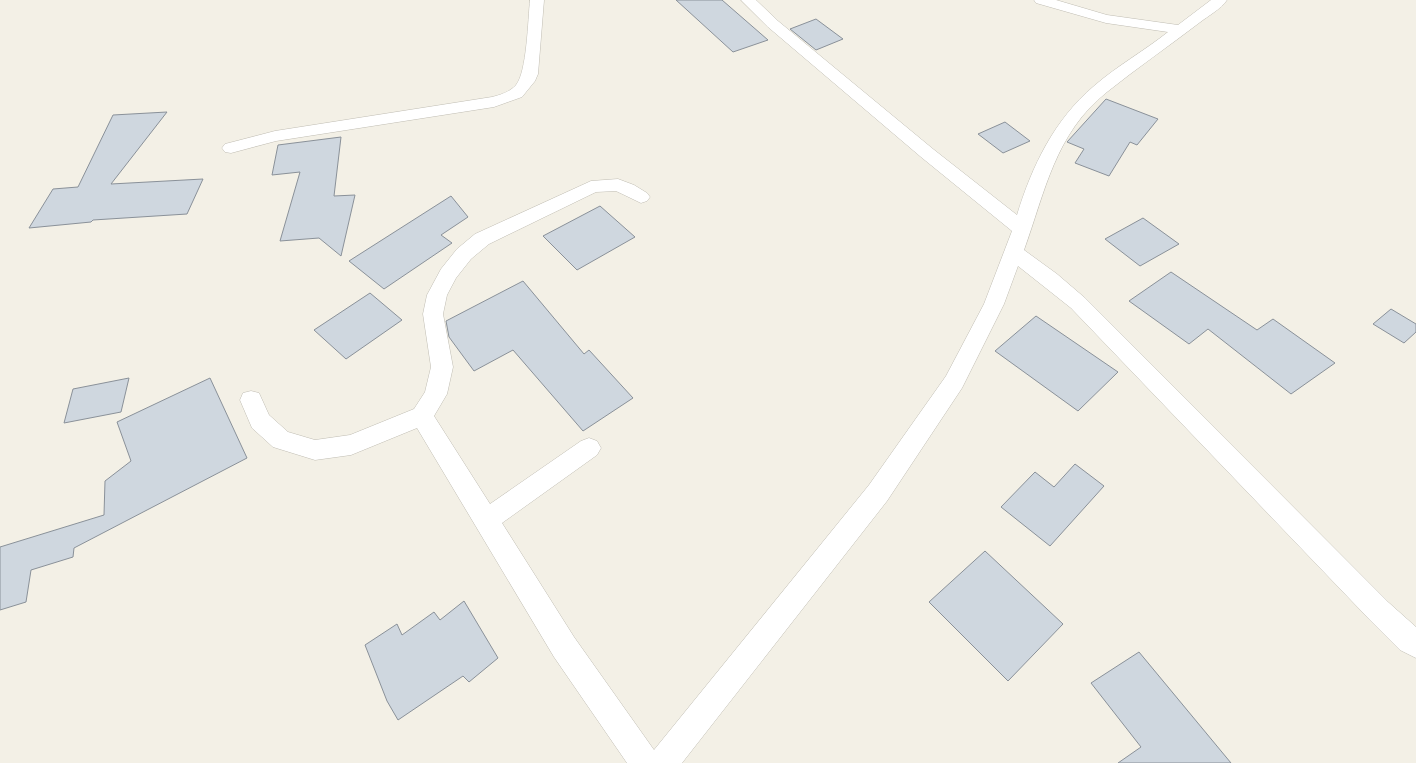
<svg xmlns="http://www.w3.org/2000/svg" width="1416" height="763" font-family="Commissioner,sans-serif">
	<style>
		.building { fill: #cfd7df; stroke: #8a9199 }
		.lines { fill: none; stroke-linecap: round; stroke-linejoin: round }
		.minor-casing { stroke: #c0bdb3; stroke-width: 1 }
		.minor { fill: #fff; fill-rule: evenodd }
	</style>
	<rect width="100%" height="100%" fill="#f3f0e6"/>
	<g class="building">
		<path d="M 676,0 L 722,0 L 768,40 L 733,52 Z"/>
		<path d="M 816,19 L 843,39 L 816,50 L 790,29 Z"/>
		<path d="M 1106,99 L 1158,119 L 1137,145 L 1130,142 L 1109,176 L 1075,163 L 1084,149 L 1067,142 Z"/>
		<path d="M 167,112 L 111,184 L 203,179 L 187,214 L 93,220 L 91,222 L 29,228 L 53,189 L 78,187 L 113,115 Z"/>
		<path d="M 1005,122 L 1030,141 L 1003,153 L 978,134 Z"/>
		<path d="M 341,137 L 334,196 L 355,195 L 341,256 L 319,238 L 280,241 L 300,172 L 272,175 L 278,145 Z"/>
		<path d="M 451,196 L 468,217 L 441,235 L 452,243 L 384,289 L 349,261 Z"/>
		<path d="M 600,206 L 635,237 L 577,270 L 543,236 Z"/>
		<path d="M 1143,218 L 1179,244 L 1140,266 L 1105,239 Z"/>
		<path d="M 1171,272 L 1257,330 L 1273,319 L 1335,363 L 1291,394 L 1208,329 L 1189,344 L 1129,301 Z"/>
		<path d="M 523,281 L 584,354 L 589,350 L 633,398 L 583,431 L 513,350 L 474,371 L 449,337 L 446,321 Z"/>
		<path d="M 370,293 L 402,320 L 346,359 L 314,330 Z"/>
		<path d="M 1391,309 L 1416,324 L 1416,332 L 1404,343 L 1373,324 Z"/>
		<path d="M 1036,316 L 1118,372 L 1078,411 L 995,351 Z"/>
		<path d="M 129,378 L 121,412 L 64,423 L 73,389 Z"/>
		<path d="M 210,378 L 247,458 L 74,548 L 73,557 L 31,570 L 26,602 L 0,610 L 0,547 L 104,515 L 105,481 L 131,461 L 117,422 Z"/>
		<path d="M 1075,464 L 1104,486 L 1050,546 L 1001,507 L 1035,472 L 1054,487 Z"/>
		<path d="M 985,551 L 1063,624 L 1008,681 L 929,602 Z"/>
		<path d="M 464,601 L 498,658 L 469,682 L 463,676 L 398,720 L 387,701 L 365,645 L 397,624 L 402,635 L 434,612 L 440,620 Z"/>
		<path d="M 1139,652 L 1231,763 L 1118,763 L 1141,747 L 1091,683 Z"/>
	</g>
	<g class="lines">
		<defs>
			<g id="minor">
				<path d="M 530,0 L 544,0 L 538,74 L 535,81 L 522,97 L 494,107 L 276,141 L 231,153 L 225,152 L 222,148 L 225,144 L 275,131 L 492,97 C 500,95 510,92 516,85 C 527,72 528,19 530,0 Z"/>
				<path d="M 741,0 L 756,0 L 778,21 L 933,149 L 1017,215 C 1032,166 1054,120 1094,86 C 1117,66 1144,51 1168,32 L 1106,23 L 1036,3 L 1034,0 L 1056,0 L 1107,15 L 1178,25 L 1211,0 L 1227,0 C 1221,9 1208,16 1199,23 C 1169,46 1137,68 1107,92 C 1055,133 1045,192 1024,250 L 1057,274 L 1085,298 L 1388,602 L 1416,627 L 1416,658 L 1400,650 L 1370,620 L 1071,308 L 1018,266 L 1004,304 L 962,388 L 887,501 L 682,763 L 627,763 L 554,657 L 417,428 L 351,455 L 315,460 L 273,447 L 252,428 L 240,400 L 243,393 L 251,391 L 259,393 L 269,415 L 288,432 L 315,440 L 350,435 L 414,409 L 425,392 L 431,367 L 423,314 L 427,295 L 441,269 L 457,249 L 475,234 L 591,181 L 618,179 L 634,185 L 647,193 L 650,197 L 647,201 L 641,203 L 616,191 L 596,192 L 489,244 L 471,259 L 456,278 L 447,295 L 443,314 L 453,367 L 447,394 L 434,416 L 490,504 L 581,441 L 589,438 L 597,441 L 601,448 L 597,455 L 502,523 L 574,637 L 654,750 L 869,485 L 946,376 L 984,304 L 1012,231 L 921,157 L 768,27 Z"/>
			</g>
		</defs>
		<use href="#minor" class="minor-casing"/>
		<use href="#minor" class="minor"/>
	</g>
</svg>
